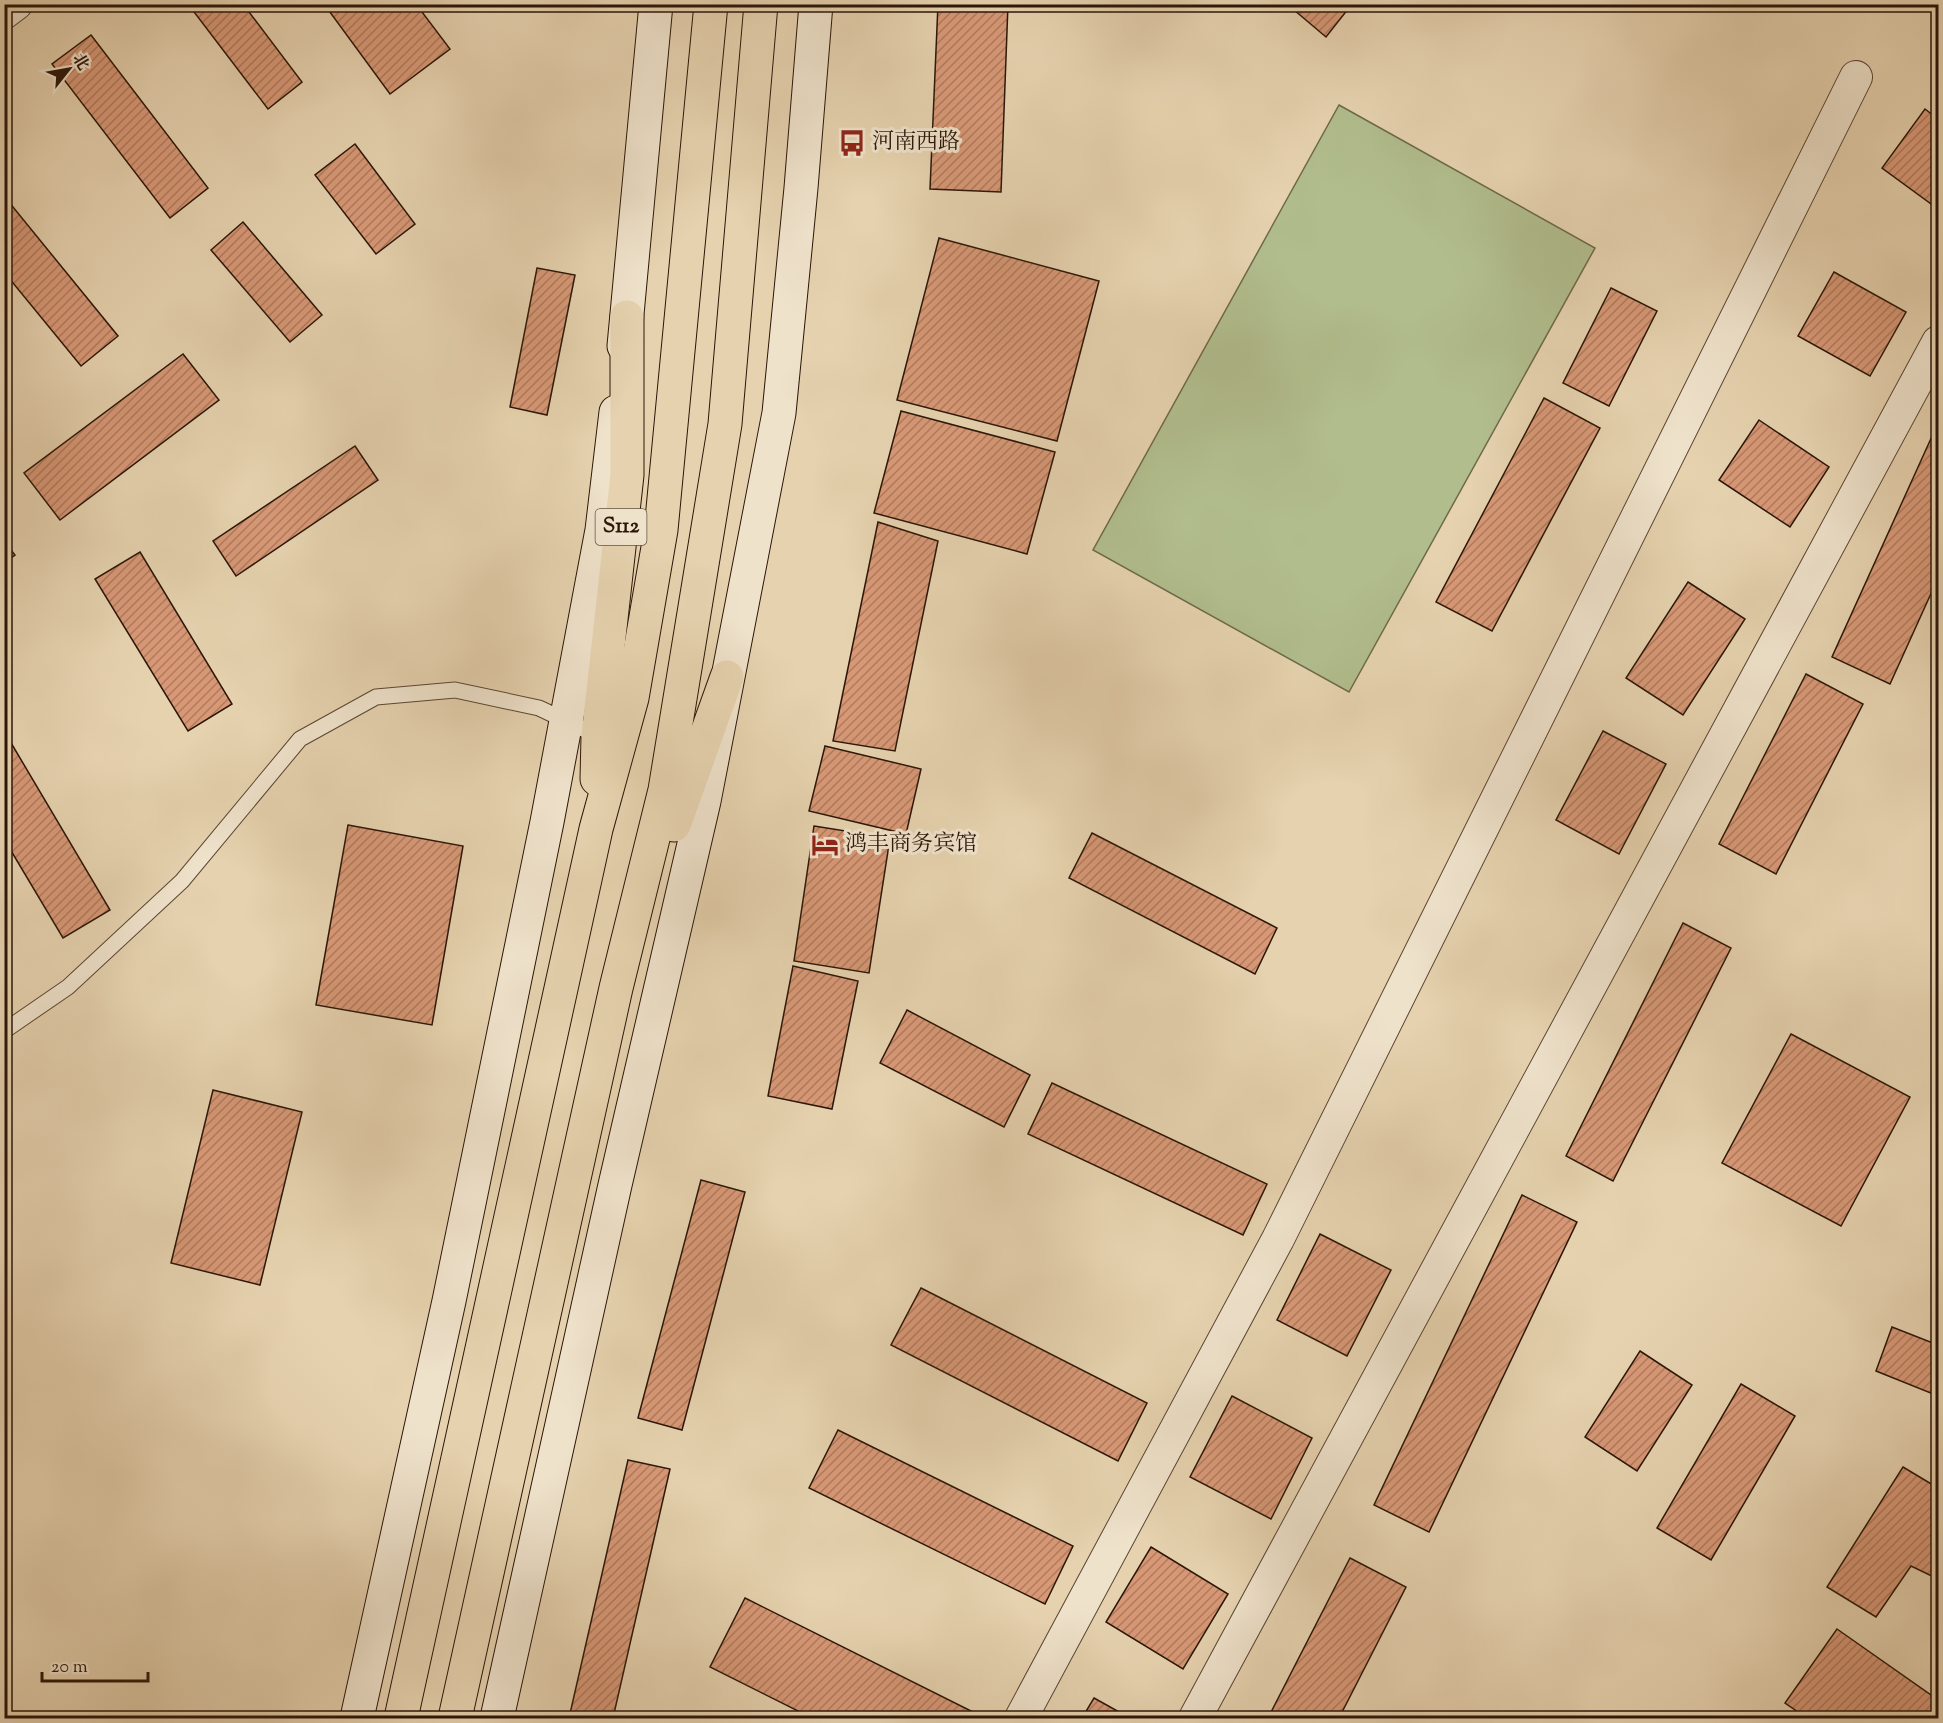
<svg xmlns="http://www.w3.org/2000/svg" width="1943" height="1723" font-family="'Sorts Mill Goudy','Noto Serif SC',serif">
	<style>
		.pitch { fill: #b1bd8d; stroke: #6e6a4a; stroke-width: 1.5 }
		.building { fill: url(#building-hatch); stroke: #2b1608; stroke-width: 1.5 }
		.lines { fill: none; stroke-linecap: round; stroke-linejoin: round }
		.service-casing { stroke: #5a4532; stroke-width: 17 }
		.minor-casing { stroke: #5a4532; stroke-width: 34 }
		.secondary-casing { stroke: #2b1608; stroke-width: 35 }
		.trunk-casing { stroke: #2b1608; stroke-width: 35 }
		.service { stroke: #efe2cb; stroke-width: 15 }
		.minor { stroke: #efe2cb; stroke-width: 32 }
		.secondary { stroke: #efe2cb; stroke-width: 33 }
		.trunk { stroke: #e6d2af; stroke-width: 33 }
		.labels { text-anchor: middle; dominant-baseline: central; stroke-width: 6; stroke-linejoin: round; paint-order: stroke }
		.shield { fill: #efe2cb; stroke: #665342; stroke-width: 1.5 }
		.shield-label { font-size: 21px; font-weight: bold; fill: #2b1608 }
		.poi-label { font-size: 22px; fill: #2b1608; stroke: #efe2cb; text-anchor: start }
	</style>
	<defs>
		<pattern id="building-hatch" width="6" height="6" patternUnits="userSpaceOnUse" patternTransform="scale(1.5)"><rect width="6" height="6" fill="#d89876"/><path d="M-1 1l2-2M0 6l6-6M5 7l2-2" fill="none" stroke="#af7b5f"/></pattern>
	</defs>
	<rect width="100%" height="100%" fill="#e6d2af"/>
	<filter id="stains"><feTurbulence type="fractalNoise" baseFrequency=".00333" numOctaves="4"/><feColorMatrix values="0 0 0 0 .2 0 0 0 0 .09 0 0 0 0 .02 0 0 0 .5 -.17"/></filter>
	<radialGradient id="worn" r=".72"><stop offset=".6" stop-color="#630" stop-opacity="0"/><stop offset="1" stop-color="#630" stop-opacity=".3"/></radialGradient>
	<path class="pitch" d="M 1339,105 L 1595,248 L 1349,692 L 1093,550 Z"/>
	<g class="building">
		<path d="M 188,4 L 243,4 L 302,82 L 268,109 Z"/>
		<path d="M 324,4 L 416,4 L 450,49 L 390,94 Z"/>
		<path d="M 938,4 L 1008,4 L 1001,192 L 930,189 Z"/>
		<path d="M 1287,4 L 1352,4 L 1326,37 Z"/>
		<path d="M 91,35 L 208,188 L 170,218 L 52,64 Z"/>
		<path d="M 1925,109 L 1938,119 L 1938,209 L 1882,168 Z"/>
		<path d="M 355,144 L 415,224 L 376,254 L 315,175 Z"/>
		<path d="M 4,196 L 118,336 L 81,366 L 4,272 Z"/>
		<path d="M 243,222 L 322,315 L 290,342 L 211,250 Z"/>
		<path d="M 939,238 L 1099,281 L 1057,441 L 897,400 Z"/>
		<path d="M 537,268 L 575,275 L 547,415 L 510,407 Z"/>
		<path d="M 1834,272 L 1906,312 L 1870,376 L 1798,336 Z"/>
		<path d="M 1611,288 L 1657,311 L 1609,406 L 1563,383 Z"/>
		<path d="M 183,354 L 219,400 L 60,520 L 24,473 Z"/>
		<path d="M 1544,398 L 1600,428 L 1492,631 L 1436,602 Z"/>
		<path d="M 901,411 L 1055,452 L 1027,554 L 874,513 Z"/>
		<path d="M 1759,420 L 1829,467 L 1790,527 L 1719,480 Z"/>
		<path d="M 1938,423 L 1938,578 L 1890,684 L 1832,657 Z"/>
		<path d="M 355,446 L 378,480 L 236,576 L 213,541 Z"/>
		<path d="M 878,522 L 938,541 L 895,751 L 833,741 Z"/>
		<path d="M 4,541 L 15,555 L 4,563 Z"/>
		<path d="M 140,552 L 232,704 L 188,731 L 95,579 Z"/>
		<path d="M 1688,582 L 1745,619 L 1683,715 L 1626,678 Z"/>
		<path d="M 1806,674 L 1863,704 L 1776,874 L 1719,844 Z"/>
		<path d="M 4,731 L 110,910 L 63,938 L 4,839 Z"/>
		<path d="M 1603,731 L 1666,764 L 1619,854 L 1556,820 Z"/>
		<path d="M 825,746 L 921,769 L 906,834 L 809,811 Z"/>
		<path d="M 348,825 L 463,846 L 432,1025 L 316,1005 Z"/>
		<path d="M 814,826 L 890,838 L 869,973 L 794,961 Z"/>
		<path d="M 1092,833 L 1277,928 L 1255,974 L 1069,878 Z"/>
		<path d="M 1683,923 L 1731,948 L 1613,1181 L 1566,1156 Z"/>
		<path d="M 793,966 L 858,981 L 832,1109 L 768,1096 Z"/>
		<path d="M 907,1010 L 1030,1075 L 1004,1127 L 880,1063 Z"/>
		<path d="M 1791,1034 L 1910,1097 L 1841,1226 L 1722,1163 Z"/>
		<path d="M 1052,1083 L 1267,1184 L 1243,1235 L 1028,1134 Z"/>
		<path d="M 213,1090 L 302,1112 L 260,1285 L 171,1263 Z"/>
		<path d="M 701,1180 L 745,1192 L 682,1430 L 638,1418 Z"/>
		<path d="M 1522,1195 L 1577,1222 L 1429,1532 L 1374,1505 Z"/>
		<path d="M 1320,1234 L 1391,1270 L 1347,1356 L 1277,1320 Z"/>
		<path d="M 921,1288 L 1147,1403 L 1118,1461 L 891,1345 Z"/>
		<path d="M 1892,1327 L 1938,1345 L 1938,1396 L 1876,1371 Z"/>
		<path d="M 1640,1351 L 1692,1385 L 1637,1471 L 1585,1437 Z"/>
		<path d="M 1741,1384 L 1795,1416 L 1711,1560 L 1657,1528 Z"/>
		<path d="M 1232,1396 L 1312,1438 L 1271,1519 L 1190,1477 Z"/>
		<path d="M 838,1430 L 1073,1546 L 1045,1604 L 809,1488 Z"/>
		<path d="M 628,1460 L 670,1469 L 613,1718 L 569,1718 Z"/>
		<path d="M 1903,1467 L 1938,1488 L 1938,1579 L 1911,1566 L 1876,1617 L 1827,1587 Z"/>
		<path d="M 1151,1547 L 1228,1594 L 1183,1669 L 1106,1622 Z"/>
		<path d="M 1350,1558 L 1406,1587 L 1339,1718 L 1268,1718 Z"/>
		<path d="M 745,1598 L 985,1718 L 812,1718 L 710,1667 Z"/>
		<path d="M 1837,1629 L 1938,1700 L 1938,1718 L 1807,1718 L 1785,1703 Z"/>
		<path d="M 1094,1698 L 1130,1718 L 1082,1718 Z"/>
	</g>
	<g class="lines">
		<defs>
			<path id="service" d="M 4,1031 L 68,987 L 182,881 L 300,739 L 376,697 L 455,690 L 539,708 L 598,736"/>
			<g id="minor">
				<path d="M 4,13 L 16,4"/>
				<path d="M 1021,1718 L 1278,1239 L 1856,77"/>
				<path d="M 1195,1718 L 1938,342"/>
			</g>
			<g id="secondary">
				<path d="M 624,346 L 656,4"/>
				<path d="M 357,1718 L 449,1301 L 547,822 L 602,530 L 616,412"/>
				<path d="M 497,1718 L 615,1185 L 704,801 L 779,413 L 801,188 L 816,4"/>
			</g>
			<g id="trunk">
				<path d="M 597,779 L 598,736 L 627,475 L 627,317"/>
				<path d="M 674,825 L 727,677"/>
				<path d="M 401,1718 L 596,829 L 632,698 L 661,530 L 711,4"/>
				<path d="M 455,1718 L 616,988 L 665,790 L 725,424 L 761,4"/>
			</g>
		</defs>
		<use href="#service" class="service-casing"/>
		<use href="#minor" class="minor-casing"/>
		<use href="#secondary" class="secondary-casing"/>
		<use href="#trunk" class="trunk-casing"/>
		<use href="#service" class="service"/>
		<use href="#minor" class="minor"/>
		<use href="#secondary" class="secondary"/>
		<use href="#trunk" class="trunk"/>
	</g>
	<defs>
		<symbol id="bus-bare" viewBox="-9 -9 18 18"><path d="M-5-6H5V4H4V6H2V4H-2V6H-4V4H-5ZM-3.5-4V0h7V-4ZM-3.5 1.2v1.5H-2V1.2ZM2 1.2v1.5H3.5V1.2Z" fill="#8f2418" stroke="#efe2cb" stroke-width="2.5" paint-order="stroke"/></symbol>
		<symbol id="hotel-bare" viewBox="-9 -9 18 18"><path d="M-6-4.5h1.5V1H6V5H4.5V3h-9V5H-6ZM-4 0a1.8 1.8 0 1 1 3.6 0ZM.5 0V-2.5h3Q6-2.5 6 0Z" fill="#8f2418" stroke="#efe2cb" stroke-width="2.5" paint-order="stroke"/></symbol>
	</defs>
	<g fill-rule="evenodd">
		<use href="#bus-bare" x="833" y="124" width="38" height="38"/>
		<use href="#hotel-bare" x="806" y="826" width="38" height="38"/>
	</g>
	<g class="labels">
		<rect class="shield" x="595.5" y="509" width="51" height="36" rx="4.5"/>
		<g class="shield-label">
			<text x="621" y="527">S112</text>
		</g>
		<g class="poi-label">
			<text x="872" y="143">河南西路</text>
			<text x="845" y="845">鸿丰商务宾馆</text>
		</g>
	</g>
	<rect width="1943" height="1723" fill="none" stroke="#e6d2af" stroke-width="24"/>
	<rect x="6" y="6" width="1931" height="1711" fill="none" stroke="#2b1608" stroke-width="3"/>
	<rect x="12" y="12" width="1919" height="1699" fill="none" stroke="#2b1608" stroke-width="1.5"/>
	<g transform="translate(69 69) rotate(59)" stroke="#efe2cb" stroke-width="4.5" paint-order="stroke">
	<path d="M0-4.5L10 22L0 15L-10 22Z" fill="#2b1608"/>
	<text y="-9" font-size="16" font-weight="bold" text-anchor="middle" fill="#2b1608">北</text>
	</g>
	<path d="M42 1672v9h106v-9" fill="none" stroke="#2b1608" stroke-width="3"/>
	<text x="51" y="1672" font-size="18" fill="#2b1608" stroke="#efe2cb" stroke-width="4.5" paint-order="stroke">20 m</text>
	<rect width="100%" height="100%" filter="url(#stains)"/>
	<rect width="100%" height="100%" fill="url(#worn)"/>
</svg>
